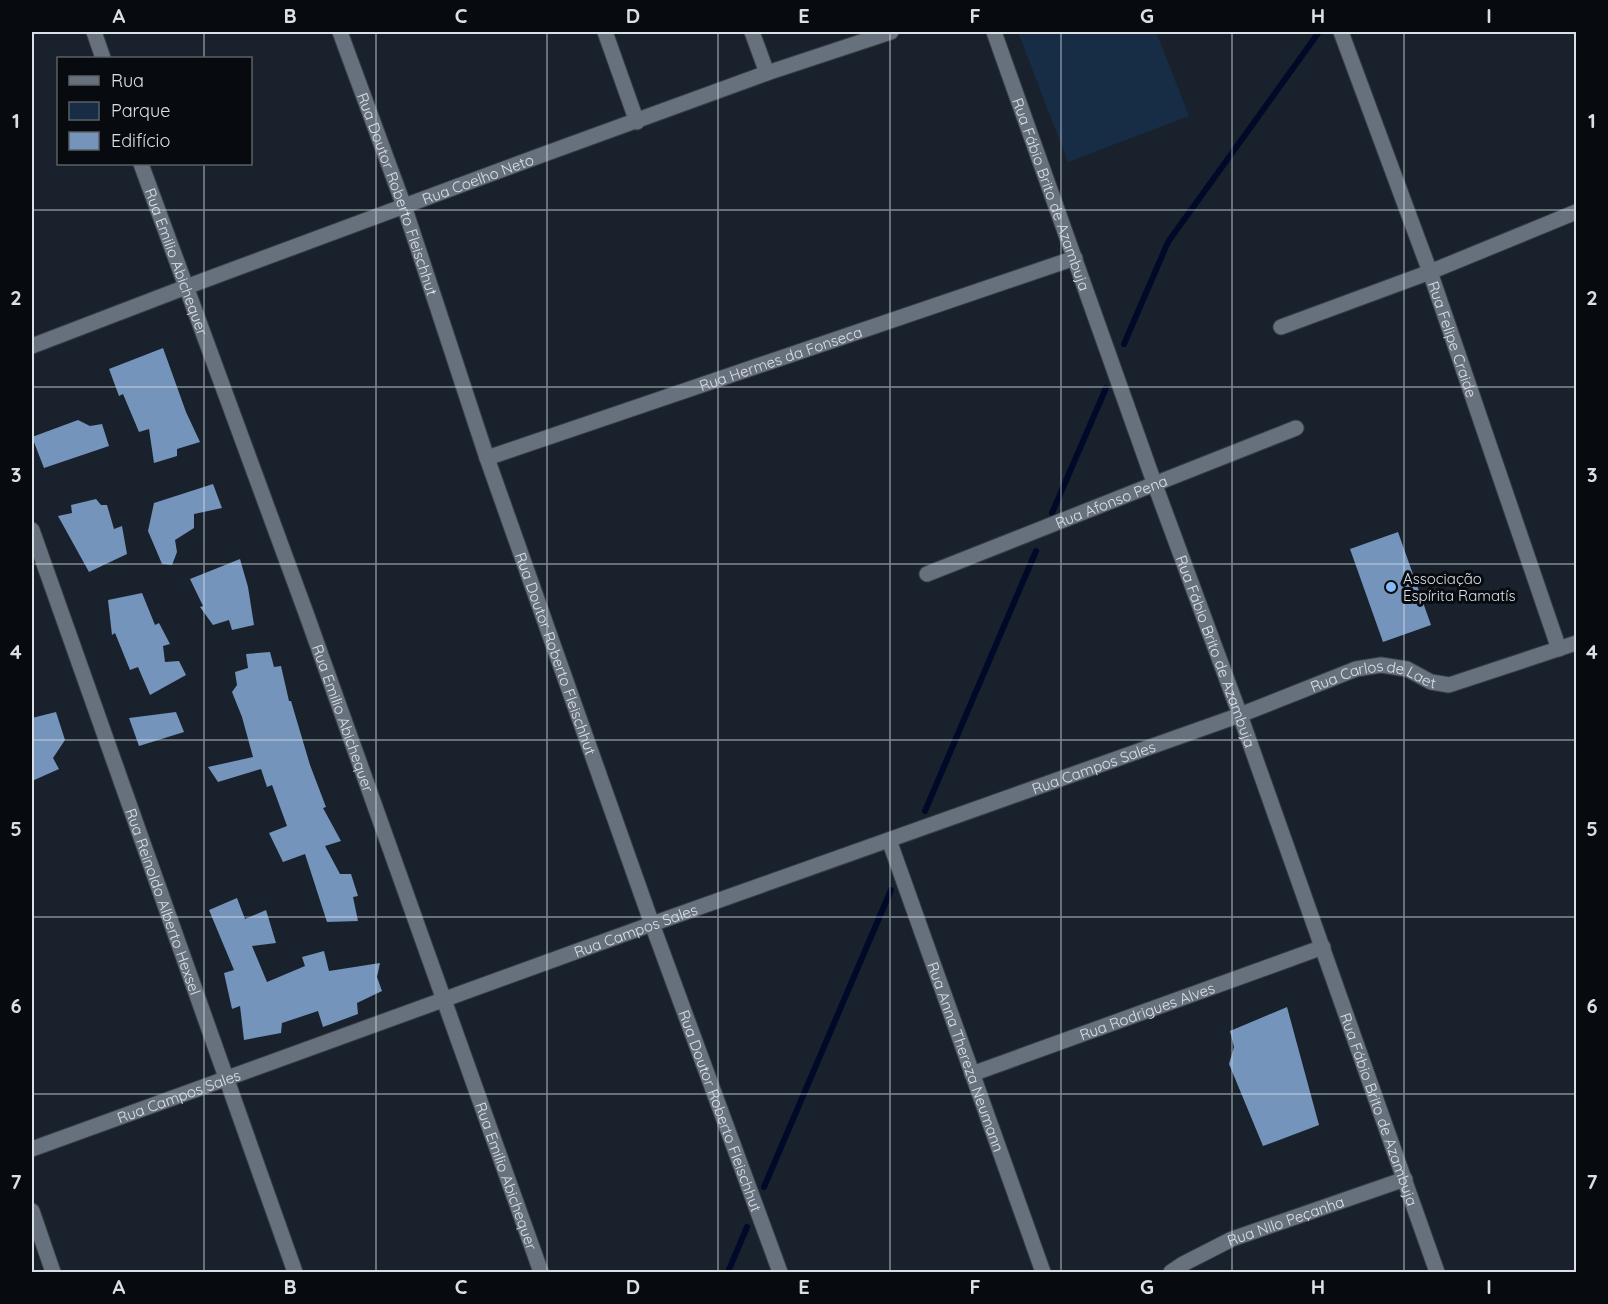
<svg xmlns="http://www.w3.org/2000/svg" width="1608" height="1304" font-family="Quicksand,sans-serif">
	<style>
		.green { fill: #172c45 }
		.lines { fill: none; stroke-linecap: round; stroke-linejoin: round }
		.stream { stroke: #000a28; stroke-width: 6 }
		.building { fill: #7494bb }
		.minor-casing { stroke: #383e47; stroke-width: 17 }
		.minor { stroke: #67717d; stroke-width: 15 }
		.grid { fill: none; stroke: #dbe0e7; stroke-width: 1.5; stroke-opacity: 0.55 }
		.poi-dot { fill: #86bbfb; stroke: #070b0f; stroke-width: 2 }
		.labels { text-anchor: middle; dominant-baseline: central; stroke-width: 6; stroke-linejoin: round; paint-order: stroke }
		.street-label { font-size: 15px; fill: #dbe0e7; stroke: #070b0f }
		.poi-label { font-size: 15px; fill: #dbe0e7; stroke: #070b0f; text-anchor: start }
		.neatline { fill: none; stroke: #dbe0e7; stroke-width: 2 }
		.grid-label { font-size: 20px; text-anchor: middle; font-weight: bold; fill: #dbe0e7 }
	</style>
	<rect width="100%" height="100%" fill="#19222c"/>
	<path class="green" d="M 1018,32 L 1156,32 L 1189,116 L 1068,162 Z"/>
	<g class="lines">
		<g class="stream">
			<path d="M 1124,344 L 1168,242 L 1319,32"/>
			<path d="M 1052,513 L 1106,388"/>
			<path d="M 925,811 L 1036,551"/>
			<path d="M 764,1187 L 891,890"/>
			<path d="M 728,1272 L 747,1227"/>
		</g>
	</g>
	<g class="building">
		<path d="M 163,348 L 186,412 L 200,442 L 177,449 L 177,456 L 154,463 L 149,429 L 139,432 L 123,394 L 119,396 L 109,369 Z"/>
		<path d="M 78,420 L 90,426 L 102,424 L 109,446 L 44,468 L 32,437 Z"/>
		<path d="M 213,484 L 222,508 L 194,514 L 194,528 L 175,540 L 177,552 L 172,565 L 162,564 L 148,531 L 154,503 Z"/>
		<path d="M 96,499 L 101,505 L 107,505 L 114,529 L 122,526 L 127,554 L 89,572 L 58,516 L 72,513 L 71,505 Z"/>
		<path d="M 1398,532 L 1431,625 L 1383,642 L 1350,549 Z"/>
		<path d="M 240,559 L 248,587 L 254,625 L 232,630 L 229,620 L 213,625 L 200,607 L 203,606 L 190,579 Z"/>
		<path d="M 142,593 L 155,625 L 159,623 L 170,644 L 163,646 L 165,662 L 179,661 L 186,675 L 150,695 L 138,667 L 130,670 L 115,633 L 112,635 L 108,600 Z"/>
		<path d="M 270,652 L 274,667 L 281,666 L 289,701 L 291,701 L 310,765 L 326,807 L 323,808 L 341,841 L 325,846 L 340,874 L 351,874 L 358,896 L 353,897 L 358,921 L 327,922 L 305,854 L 283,862 L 269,833 L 287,826 L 272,785 L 267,787 L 261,769 L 218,782 L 208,767 L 253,757 L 242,717 L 232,692 L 237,685 L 235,672 L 248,668 L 246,654 Z"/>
		<path d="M 56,712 L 65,740 L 53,758 L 59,769 L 32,781 L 32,718 Z"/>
		<path d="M 176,712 L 184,732 L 139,746 L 129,718 Z"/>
		<path d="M 237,898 L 245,919 L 266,910 L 276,943 L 252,946 L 267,982 L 305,966 L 302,957 L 324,951 L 329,971 L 380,963 L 377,977 L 382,991 L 357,1003 L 358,1014 L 323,1027 L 318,1011 L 282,1023 L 281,1033 L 244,1040 L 240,1006 L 232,1009 L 224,973 L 234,970 L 209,910 Z"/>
		<path d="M 1287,1007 L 1319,1125 L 1263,1146 L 1229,1064 L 1234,1047 L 1230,1031 Z"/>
	</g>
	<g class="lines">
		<defs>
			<g id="minor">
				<path d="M 94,32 L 103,58"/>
				<path id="s1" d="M 340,32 L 404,206 L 487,458 L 652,924 L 780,1272"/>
				<path d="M 605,32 L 637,122"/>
				<path d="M 752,32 L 767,73"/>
				<path id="s2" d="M 994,32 L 1155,485 L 1240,715 L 1437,1272"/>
				<path id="s3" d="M 1341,32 L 1430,272 L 1559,649"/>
				<path id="s4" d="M 141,164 L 306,613 L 541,1272"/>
				<path d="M 1281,327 L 1430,272 L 1576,212"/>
				<path id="s5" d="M 32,346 L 186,287 L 539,156 L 767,73 L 891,32"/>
				<path id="s6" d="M 487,458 L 1075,258"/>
				<path id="s7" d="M 32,530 L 295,1272"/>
				<path id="s8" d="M 927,574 L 1296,428"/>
				<path id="s9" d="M 889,840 L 1043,1272"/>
				<path id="s10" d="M 972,1074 L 1323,947"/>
				<path id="s11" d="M 32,1149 L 652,924 L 1240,715 L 1356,669 L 1381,665 L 1407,669 L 1431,682 L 1449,685 L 1576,643"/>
				<path d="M 32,1211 L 53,1272"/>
				<path id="s12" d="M 1171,1272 L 1183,1264 L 1232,1239 L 1405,1179"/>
			</g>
		</defs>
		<use href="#minor" class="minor-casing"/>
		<use href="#minor" class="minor"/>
	</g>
	<path class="grid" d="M 204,32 L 204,58M 376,32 L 376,1272M 547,32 L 547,1272M 718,32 L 718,1272M 890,32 L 890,1272M 1061,32 L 1061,1272M 1232,32 L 1232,1272M 1404,32 L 1404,1272M 204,164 L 204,1272M 32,210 L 1576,210M 32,387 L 1576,387M 32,564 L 1576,564M 32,740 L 1576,740M 32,917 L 1576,917M 32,1094 L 1576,1094"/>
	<circle class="poi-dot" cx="1391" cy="587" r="6"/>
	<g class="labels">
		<g class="street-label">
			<text stroke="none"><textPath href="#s5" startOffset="476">Rua Coelho Neto</textPath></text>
			<text stroke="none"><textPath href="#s1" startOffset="172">Rua Doutor Roberto Fleischhut</textPath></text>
			<text stroke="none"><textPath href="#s2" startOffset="172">Rua Fábio Brito de Azambuja</textPath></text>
			<text stroke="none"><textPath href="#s4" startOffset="104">Rua Emilio Abichequer</textPath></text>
			<text stroke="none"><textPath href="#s3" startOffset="327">Rua Felipe Craide</textPath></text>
			<text stroke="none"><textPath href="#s6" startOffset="310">Rua Hermes da Fonseca</textPath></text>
			<text stroke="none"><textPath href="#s8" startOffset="198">Rua Afonso Pena</textPath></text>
			<text stroke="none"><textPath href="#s2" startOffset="658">Rua Fábio Brito de Azambuja</textPath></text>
			<text stroke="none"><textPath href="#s1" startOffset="658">Rua Doutor Roberto Fleischhut</textPath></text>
			<text stroke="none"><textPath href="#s11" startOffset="1426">Rua Carlos de Laet</textPath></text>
			<text stroke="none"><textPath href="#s4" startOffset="590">Rua Emilio Abichequer</textPath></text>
			<text stroke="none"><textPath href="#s11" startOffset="1128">Rua Campos Sales</textPath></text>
			<text stroke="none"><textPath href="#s7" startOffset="394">Rua Reinoldo Alberto Hexsel</textPath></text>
			<text stroke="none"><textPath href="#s11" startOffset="642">Rua Campos Sales</textPath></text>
			<text stroke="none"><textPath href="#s10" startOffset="186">Rua Rodrigues Alves</textPath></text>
			<text stroke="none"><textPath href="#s9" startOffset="230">Rua Anna Thereza Neumann</textPath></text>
			<text stroke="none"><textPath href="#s11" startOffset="156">Rua Campos Sales</textPath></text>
			<text stroke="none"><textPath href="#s2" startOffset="1144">Rua Fábio Brito de Azambuja</textPath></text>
			<text stroke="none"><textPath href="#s1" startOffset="1144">Rua Doutor Roberto Fleischhut</textPath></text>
			<text stroke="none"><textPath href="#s4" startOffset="1076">Rua Emilio Abichequer</textPath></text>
			<text stroke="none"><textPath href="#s12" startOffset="126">Rua Nilo Peçanha</textPath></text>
		</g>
		<g class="poi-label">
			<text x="1403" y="578">Associação<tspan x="1403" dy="17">Espírita Ramatís</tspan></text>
		</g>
	</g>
	<rect width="1608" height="1304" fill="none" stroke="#070b0f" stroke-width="66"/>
	<rect x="57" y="57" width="195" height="108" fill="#070b0f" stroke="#5c6065" stroke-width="1.5"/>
	<rect x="69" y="76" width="30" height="9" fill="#67717d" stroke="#5c6065" stroke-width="1.5"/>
	<text x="111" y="87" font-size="18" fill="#dbe0e7">Rua</text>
	<rect x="69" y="102" width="30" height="18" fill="#172c45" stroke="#5c6065" stroke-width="1.5"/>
	<text x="111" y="117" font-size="18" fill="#dbe0e7">Parque</text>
	<rect x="69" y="132" width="30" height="18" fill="#7494bb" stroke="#5c6065" stroke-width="1.5"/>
	<text x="111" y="147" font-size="18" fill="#dbe0e7">Edifício</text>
	<rect x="33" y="33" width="1542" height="1238" class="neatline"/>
	<g class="grid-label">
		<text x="119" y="23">A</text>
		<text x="290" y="23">B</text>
		<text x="461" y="23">C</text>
		<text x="633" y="23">D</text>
		<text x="804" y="23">E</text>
		<text x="975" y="23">F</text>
		<text x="1147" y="23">G</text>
		<text x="1318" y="23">H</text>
		<text x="1489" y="23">I</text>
		<text x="16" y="128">1</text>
		<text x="1592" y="128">1</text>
		<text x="16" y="305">2</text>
		<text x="1592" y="305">2</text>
		<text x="16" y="482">3</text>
		<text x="1592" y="482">3</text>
		<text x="16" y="659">4</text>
		<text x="1592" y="659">4</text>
		<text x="16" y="836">5</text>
		<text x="1592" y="836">5</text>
		<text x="16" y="1013">6</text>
		<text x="1592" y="1013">6</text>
		<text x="16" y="1189">7</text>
		<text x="1592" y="1189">7</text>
		<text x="119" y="1294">A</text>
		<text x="290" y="1294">B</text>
		<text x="461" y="1294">C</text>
		<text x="633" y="1294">D</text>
		<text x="804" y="1294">E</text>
		<text x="975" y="1294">F</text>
		<text x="1147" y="1294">G</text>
		<text x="1318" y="1294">H</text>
		<text x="1489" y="1294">I</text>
	</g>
</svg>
